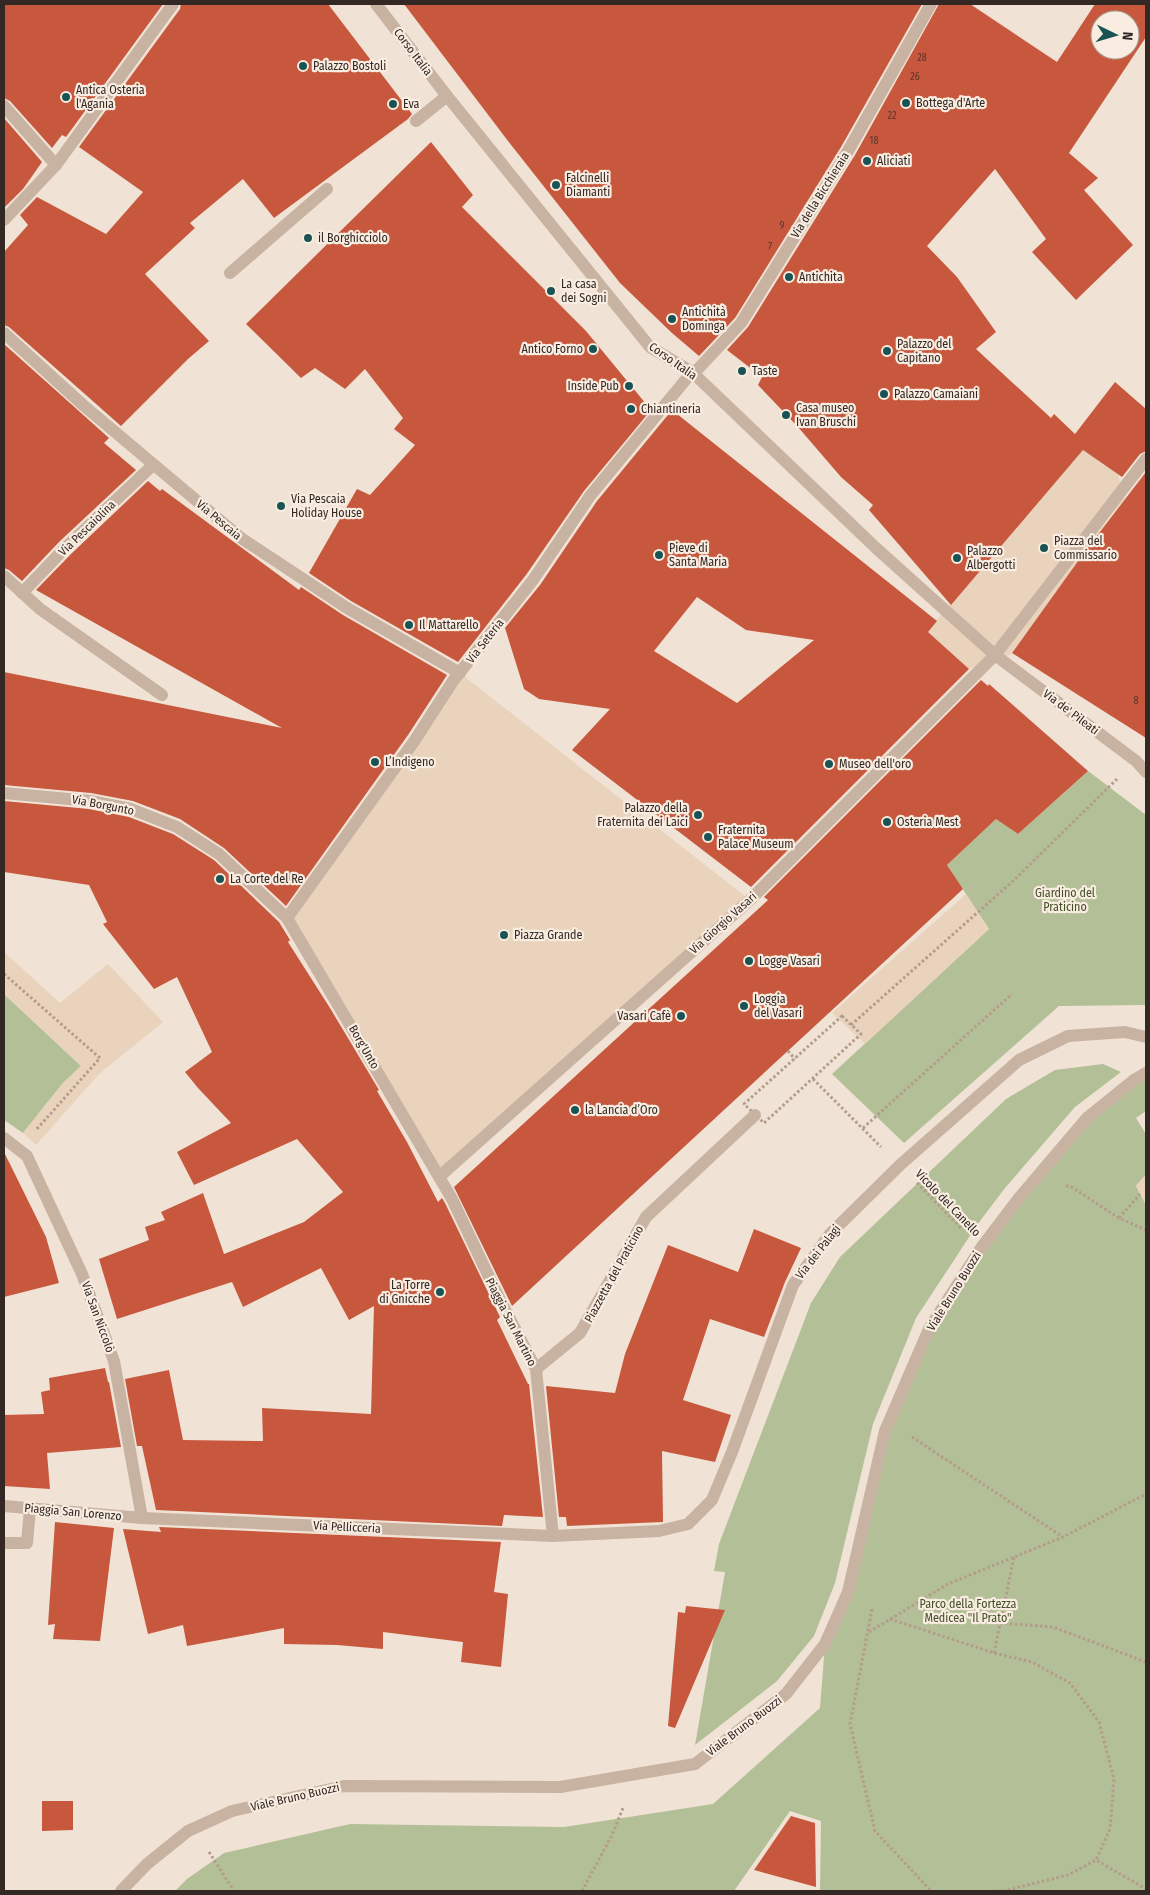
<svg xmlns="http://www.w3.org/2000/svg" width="1150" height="1895" font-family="'Fira Sans Condensed',sans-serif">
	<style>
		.green { fill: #b3bf96 }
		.plaza { fill: #e9d3bc }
		.building { fill: #c7583d; fill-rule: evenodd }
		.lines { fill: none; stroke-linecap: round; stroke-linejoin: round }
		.path { stroke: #b49c8c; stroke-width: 3; stroke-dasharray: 2.5 2.5; stroke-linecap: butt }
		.lane { stroke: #c8b2a2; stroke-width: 12 }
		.street { stroke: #c8b2a2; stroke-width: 12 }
		.poi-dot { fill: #1a5354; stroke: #f9ede1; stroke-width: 2 }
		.labels { text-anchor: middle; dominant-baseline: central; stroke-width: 4.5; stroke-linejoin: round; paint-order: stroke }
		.number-label { font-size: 10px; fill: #58342a }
		.street-label { font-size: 12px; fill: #332824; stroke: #f9ede1 }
		.poi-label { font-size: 12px; fill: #332824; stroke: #f9ede1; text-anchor: start }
		.park-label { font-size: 12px; fill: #445128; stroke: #f9ede1 }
	</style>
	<rect width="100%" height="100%" fill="#f0e3d6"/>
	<g class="green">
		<path d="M 1088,771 L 1146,815 L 1146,1005 L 1059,1006 L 904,1143 L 832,1074 L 989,929 L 947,865 L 996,819 L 1018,834 Z"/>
		<path d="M 4,994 L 81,1066 L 63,1083 L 23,1133 L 4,1120 Z"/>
		<path d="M 1103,1064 L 1121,1072 L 1075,1107 L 1005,1188 L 977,1225 L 916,1318 L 873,1424 L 835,1583 L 814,1636 L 777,1681 L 695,1745 L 725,1572 L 714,1571 L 719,1544 L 811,1303 L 840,1257 L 1006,1099 L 1055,1070 Z"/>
		<path d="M 1146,1074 L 1146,1111 L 1136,1118 L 1146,1134 L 1146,1174 L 1136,1186 L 1146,1205 L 1146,1891 L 820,1891 L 821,1821 L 790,1811 L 734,1891 L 175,1891 L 187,1879 L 224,1853 L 350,1824 L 564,1827 L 713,1804 L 820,1708 L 825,1644 L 848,1592 L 885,1431 L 929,1329 L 981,1248 L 1087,1118 Z"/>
	</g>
	<g class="plaza">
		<path d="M 1083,450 L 1118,474 L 1125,499 L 1112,514 L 1010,655 L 969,669 L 927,631 Z"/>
		<path d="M 460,673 L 750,900 L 439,1177 L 287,918 Z"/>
		<path d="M 966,894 L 989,929 L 865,1044 L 832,1013 Z"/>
		<path d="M 4,952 L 60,1003 L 108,964 L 163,1022 L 99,1074 L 36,1145 L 23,1133 L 63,1083 L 81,1066 L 4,994 Z"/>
		<path d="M 1146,1174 L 1146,1205 L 1136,1186 Z"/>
	</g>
	<g class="building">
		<path d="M 4,4 L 163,4 L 66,137 L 62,135 L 52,148 L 10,101 L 4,98 Z"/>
		<path d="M 181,4 L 328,4 L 412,114 L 408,119 L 274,218 L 243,179 L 190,223 L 195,228 L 145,274 L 209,341 L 188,359 L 121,426 L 9,327 L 4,325 L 4,252 L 28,225 L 20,215 L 37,197 L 106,234 L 143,192 L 79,147 L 180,9 Z"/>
		<path d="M 404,4 L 922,4 L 841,147 L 735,318 L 699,356 L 672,333 L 620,283 L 508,141 Z"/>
		<path d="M 939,4 L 970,4 L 1057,62 L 1095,4 L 1146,4 L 1146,37 L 1069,153 L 1098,178 L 1084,190 L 1133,245 L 1076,300 L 1032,252 L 1046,239 L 995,169 L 927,246 L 957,277 L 996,332 L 976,349 L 1051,418 L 1054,414 L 1075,434 L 1115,382 L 1146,409 L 1146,451 L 1140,454 L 1122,477 L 1083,450 L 951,605 L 869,510 L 873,505 L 841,477 L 798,427 L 758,385 L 762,377 L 727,350 L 748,327 L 855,155 ZM 1100,20 L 1130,20 L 1130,50 L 1100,50 Z"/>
		<path d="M 4,118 L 42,162 L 23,189 L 4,208 Z"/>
		<path d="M 431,142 L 473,195 L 462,207 L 586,331 L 651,410 L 584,491 L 526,575 L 458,662 L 351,601 L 309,573 L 357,489 L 370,495 L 415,445 L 394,429 L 403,418 L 365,369 L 345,389 L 315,368 L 301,378 L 246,324 Z"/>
		<path d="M 4,344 L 109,438 L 104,443 L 136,470 L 59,542 L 22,581 L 9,570 L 4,568 Z"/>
		<path d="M 672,410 L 937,621 L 928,632 L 969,669 L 751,887 L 572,750 L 610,709 L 539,699 L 524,689 L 505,628 L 540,585 L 597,501 ZM 697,597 L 746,630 L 814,640 L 737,703 L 654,651 Z"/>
		<path d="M 1146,472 L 1146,738 L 1012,653 L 1086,550 Z"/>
		<path d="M 148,481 L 160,491 L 162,489 L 299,590 L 301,587 L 343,615 L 447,675 L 408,735 L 286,906 L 224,848 L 180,819 L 133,801 L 91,793 L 4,785 L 4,672 L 282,728 L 36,590 L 71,554 Z"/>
		<path d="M 981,680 L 988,686 L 989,684 L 1088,771 L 1018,834 L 996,819 L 947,865 L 963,889 L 512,1306 L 454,1187 L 768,900 L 764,897 Z"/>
		<path d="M 4,801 L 89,809 L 129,817 L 173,834 L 214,860 L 279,922 L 290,940 L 288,942 L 330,1008 L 379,1090 L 377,1091 L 407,1142 L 438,1202 L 442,1198 L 445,1203 L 500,1317 L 497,1320 L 528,1384 L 529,1384 L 543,1517 L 504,1515 L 502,1526 L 156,1510 L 142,1446 L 137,1446 L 125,1379 L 169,1370 L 183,1440 L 263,1441 L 262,1408 L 371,1414 L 374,1306 L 349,1320 L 321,1268 L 243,1307 L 232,1282 L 117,1319 L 99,1259 L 149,1240 L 145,1227 L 165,1220 L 161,1212 L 203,1193 L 224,1254 L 304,1222 L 343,1192 L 297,1139 L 194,1185 L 177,1152 L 231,1123 L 198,1088 L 185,1072 L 212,1052 L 177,977 L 154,989 L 103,924 L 107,922 L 89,885 L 4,872 Z"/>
		<path d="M 4,1152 L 46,1237 L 59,1283 L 4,1297 Z"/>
		<path d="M 754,1229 L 801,1248 L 785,1282 L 764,1337 L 710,1319 L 683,1400 L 731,1415 L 715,1462 L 662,1451 L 663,1522 L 567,1526 L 566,1517 L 559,1517 L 546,1386 L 615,1393 L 625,1354 L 668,1245 L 738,1272 Z"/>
		<path d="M 105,1368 L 108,1382 L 109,1382 L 121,1447 L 47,1453 L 50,1489 L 4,1486 L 4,1415 L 44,1414 L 41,1392 L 50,1390 L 49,1378 Z"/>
		<path d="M 55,1522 L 114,1528 L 100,1641 L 53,1639 L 55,1624 L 48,1625 Z"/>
		<path d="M 159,1527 L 501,1542 L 494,1592 L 508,1594 L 501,1667 L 461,1662 L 463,1642 L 383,1632 L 383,1649 L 337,1645 L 284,1644 L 284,1628 L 187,1646 L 183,1625 L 148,1634 L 123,1529 L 161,1532 Z"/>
		<path d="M 686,1606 L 725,1610 L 675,1728 L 668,1726 L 678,1612 L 685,1613 Z"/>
		<path d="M 42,1801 L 73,1801 L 73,1830 L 42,1831 Z"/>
		<path d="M 791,1816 L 815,1823 L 816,1887 L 754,1870 Z"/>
	</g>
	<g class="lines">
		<g class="path">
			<path d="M 4,974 L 100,1058 L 36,1130"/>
			<path d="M 842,1016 L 861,1034 L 764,1123 L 744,1104 Z"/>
			<path d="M 851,1025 L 1013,881 L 1117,779"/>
			<path d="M 788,1051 L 795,1059"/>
			<path d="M 813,1079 L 881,1147"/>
			<path d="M 863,1128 L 1012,994"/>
			<path d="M 917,1183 L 962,1229"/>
			<path d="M 1066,1186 L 1070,1186 L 1119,1218 L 1146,1230"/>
			<path d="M 1119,1218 L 1140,1194"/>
			<path d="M 912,1437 L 1063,1537"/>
			<path d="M 872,1609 L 850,1724 L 875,1831 L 931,1891"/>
			<path d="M 890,1619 L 994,1653 L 1032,1662 L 1070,1683 L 1099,1722 L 1114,1779 L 1110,1829 L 1096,1860"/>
			<path d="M 1000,1623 L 1053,1627 L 1146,1662"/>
			<path d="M 869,1632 L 948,1584 L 1063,1537 L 1146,1494"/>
			<path d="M 994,1653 L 1014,1557"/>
			<path d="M 209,1852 L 234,1891"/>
			<path d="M 582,1891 L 612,1835 L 623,1808"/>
			<path d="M 993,1891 L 1003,1891 L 1068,1875 L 1096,1860 L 1146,1889"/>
		</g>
		<g class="lane">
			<path d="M 416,121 L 447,96"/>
			<path d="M 230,273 L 327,189"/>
		</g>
		<g class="street">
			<path d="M 376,4 L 447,96 L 650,347 L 692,372 L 876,548 L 995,655 L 1136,761 L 1146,772"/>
			<path d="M 4,106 L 56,165"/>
			<path d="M 4,220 L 56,165 L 173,4"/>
			<path d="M 4,333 L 83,405 L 241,538 L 347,608 L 460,673"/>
			<path d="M 4,576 L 40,609 L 162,695"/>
			<path d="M 22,593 L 65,548 L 153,465"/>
			<path d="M 4,793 L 90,801 L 131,809 L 177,827 L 219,854 L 287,918 L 452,1199 L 501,1302 L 536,1369 L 553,1536"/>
			<path d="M 287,918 L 415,740 L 453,681 L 533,580 L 590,496 L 692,372 L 697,370 L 741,323 L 848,151 L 931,4"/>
			<path d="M 4,1138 L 27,1156 L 82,1274 L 114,1361 L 142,1518"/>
			<path d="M 439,1177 L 750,900 L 995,655 L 1146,459"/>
			<path d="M 536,1369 L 580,1333 L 646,1217 L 755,1115"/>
			<path d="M 4,1506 L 142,1518 L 553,1536 L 659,1531 L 688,1524 L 712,1500 L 732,1452 L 793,1285 L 830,1234 L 900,1165 L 1019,1060 L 1068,1036 L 1125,1032 L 1146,1037"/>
			<path d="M 4,1543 L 27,1543 L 30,1509"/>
			<path d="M 121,1891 L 147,1864 L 188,1831 L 232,1811 L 344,1786 L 560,1787 L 695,1764 L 786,1694 L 825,1644 L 848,1592 L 885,1431 L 929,1329 L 981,1248 L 1019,1198 L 1087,1118 L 1134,1080 L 1146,1073"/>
		</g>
	</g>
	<g class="poi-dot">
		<circle cx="303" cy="66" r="5"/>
		<circle cx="66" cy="97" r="5"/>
		<circle cx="906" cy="103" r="5"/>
		<circle cx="393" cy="104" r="5"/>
		<circle cx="867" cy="161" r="5"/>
		<circle cx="556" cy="185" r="5"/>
		<circle cx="308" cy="238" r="5"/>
		<circle cx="789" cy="277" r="5"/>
		<circle cx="551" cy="291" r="5"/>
		<circle cx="672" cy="319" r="5"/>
		<circle cx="593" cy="349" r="5"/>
		<circle cx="887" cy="351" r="5"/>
		<circle cx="742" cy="371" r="5"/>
		<circle cx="629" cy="386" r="5"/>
		<circle cx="884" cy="394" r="5"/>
		<circle cx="631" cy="409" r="5"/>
		<circle cx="786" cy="415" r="5"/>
		<circle cx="281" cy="506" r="5"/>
		<circle cx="1044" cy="548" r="5"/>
		<circle cx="659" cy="555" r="5"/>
		<circle cx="957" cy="558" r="5"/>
		<circle cx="409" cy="625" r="5"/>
		<circle cx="375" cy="762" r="5"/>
		<circle cx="829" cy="764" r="5"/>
		<circle cx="698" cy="815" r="5"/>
		<circle cx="887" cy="822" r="5"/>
		<circle cx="708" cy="837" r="5"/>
		<circle cx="220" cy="879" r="5"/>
		<circle cx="504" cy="935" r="5"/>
		<circle cx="749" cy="961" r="5"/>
		<circle cx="744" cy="1006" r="5"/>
		<circle cx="681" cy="1016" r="5"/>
		<circle cx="575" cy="1110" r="5"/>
		<circle cx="440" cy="1292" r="5"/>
	</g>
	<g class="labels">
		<g class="number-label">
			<text x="922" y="58">28</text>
			<text x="915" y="77">26</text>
			<text x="892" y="116">22</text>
			<text x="874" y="141">18</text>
			<text x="782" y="226">9</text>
			<text x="770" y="247">7</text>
			<text x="1136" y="701">8</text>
		</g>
		<g class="street-label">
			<text transform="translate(413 52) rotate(53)">Corso Italia</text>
			<text transform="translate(820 195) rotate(-58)">Via della Bicchieraia</text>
			<text transform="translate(673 361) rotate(35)">Corso Italia</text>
			<text transform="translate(219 520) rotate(40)">Via Pescaia</text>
			<text transform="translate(87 528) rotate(-44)">Via Pescaiolina</text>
			<text transform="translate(485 641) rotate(-52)">Via Seteria</text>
			<text transform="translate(1071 712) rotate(37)">Via de' Pileati</text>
			<text transform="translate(103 805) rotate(11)">Via Borgunto</text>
			<text transform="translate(723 923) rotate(-42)">Via Giorgio Vasari</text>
			<text transform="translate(364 1047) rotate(60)">Borg'Unto</text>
			<text transform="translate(948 1203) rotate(46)">Vicolo del Canello</text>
			<text transform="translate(818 1252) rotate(-52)">Via dei Palagi</text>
			<text transform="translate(614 1274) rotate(-61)">Piazzetta del Praticino</text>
			<text transform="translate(954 1291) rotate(-58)">Viale Bruno Buozzi</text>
			<text transform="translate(98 1317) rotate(70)">Via San Niccolò</text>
			<text transform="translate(511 1322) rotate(63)">Piaggia San Martino</text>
			<text transform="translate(73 1512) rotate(5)">Piaggia San Lorenzo</text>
			<text transform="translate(347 1527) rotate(3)">Via Pellicceria</text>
			<text transform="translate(744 1726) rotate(-37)">Viale Bruno Buozzi</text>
			<text transform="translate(295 1797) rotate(-13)">Viale Bruno Buozzi</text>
		</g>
		<g class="poi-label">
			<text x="313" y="66">Palazzo Bostoli</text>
			<text x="76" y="90">Antica Osteria<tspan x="76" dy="14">l'Agania</tspan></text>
			<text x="916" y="103">Bottega d'Arte</text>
			<text x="403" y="104">Eva</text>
			<text x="877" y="161">Aliciati</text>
			<text x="566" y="178">Falcinelli<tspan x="566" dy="14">Diamanti</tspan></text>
			<text x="318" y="238">il Borghicciolo</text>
			<text x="799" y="277">Antichita</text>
			<text x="561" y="284">La casa<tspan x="561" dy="14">dei Sogni</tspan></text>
			<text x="682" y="312">Antichità<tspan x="682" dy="14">Dominga</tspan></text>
			<text x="897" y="344">Palazzo del<tspan x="897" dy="14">Capitano</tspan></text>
			<text x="583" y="349" text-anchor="end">Antico Forno</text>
			<text x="752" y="371">Taste</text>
			<text x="619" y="386" text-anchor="end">Inside Pub</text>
			<text x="894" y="394">Palazzo Camaiani</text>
			<text x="796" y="408">Casa museo<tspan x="796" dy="14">Ivan Bruschi</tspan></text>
			<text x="641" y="409">Chiantineria</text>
			<text x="291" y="499">Via Pescaia<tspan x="291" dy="14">Holiday House</tspan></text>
			<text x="1054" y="541">Piazza del<tspan x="1054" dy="14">Commissario</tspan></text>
			<text x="669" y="548">Pieve di<tspan x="669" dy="14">Santa Maria</tspan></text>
			<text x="967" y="551">Palazzo<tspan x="967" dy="14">Albergotti</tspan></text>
			<text x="419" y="625">Il Mattarello</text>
			<text x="385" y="762">L’Indigeno</text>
			<text x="839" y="764">Museo dell'oro</text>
			<text x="688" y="808" text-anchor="end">Palazzo della<tspan x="688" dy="14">Fraternita dei Laici</tspan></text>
			<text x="897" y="822">Osteria Mest</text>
			<text x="718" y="830">Fraternita<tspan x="718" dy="14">Palace Museum</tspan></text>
			<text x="230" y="879">La Corte del Re</text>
			<text x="514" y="935">Piazza Grande</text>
			<text x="759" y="961">Logge Vasari</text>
			<text x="754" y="999">Loggia<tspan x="754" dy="14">del Vasari</tspan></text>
			<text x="671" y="1016" text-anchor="end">Vasari Cafè</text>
			<text x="585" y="1110">la Lancia d’Oro</text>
			<text x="430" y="1285" text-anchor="end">La Torre<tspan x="430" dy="14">di Gnicche</tspan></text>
		</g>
		<g class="park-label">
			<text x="1065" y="893">Giardino del<tspan x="1065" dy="14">Praticino</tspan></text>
			<text x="968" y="1604">Parco della Fortezza<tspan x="968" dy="14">Medicea "Il Prato"</tspan></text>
		</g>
	</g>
	<rect width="1150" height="1895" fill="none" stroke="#332824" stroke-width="10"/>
	<g transform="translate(1115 35) rotate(95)"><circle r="24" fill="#f9ede1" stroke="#aa9e95"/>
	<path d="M0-4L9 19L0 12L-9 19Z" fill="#1a5354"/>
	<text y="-8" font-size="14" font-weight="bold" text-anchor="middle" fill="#332824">N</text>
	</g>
</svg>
